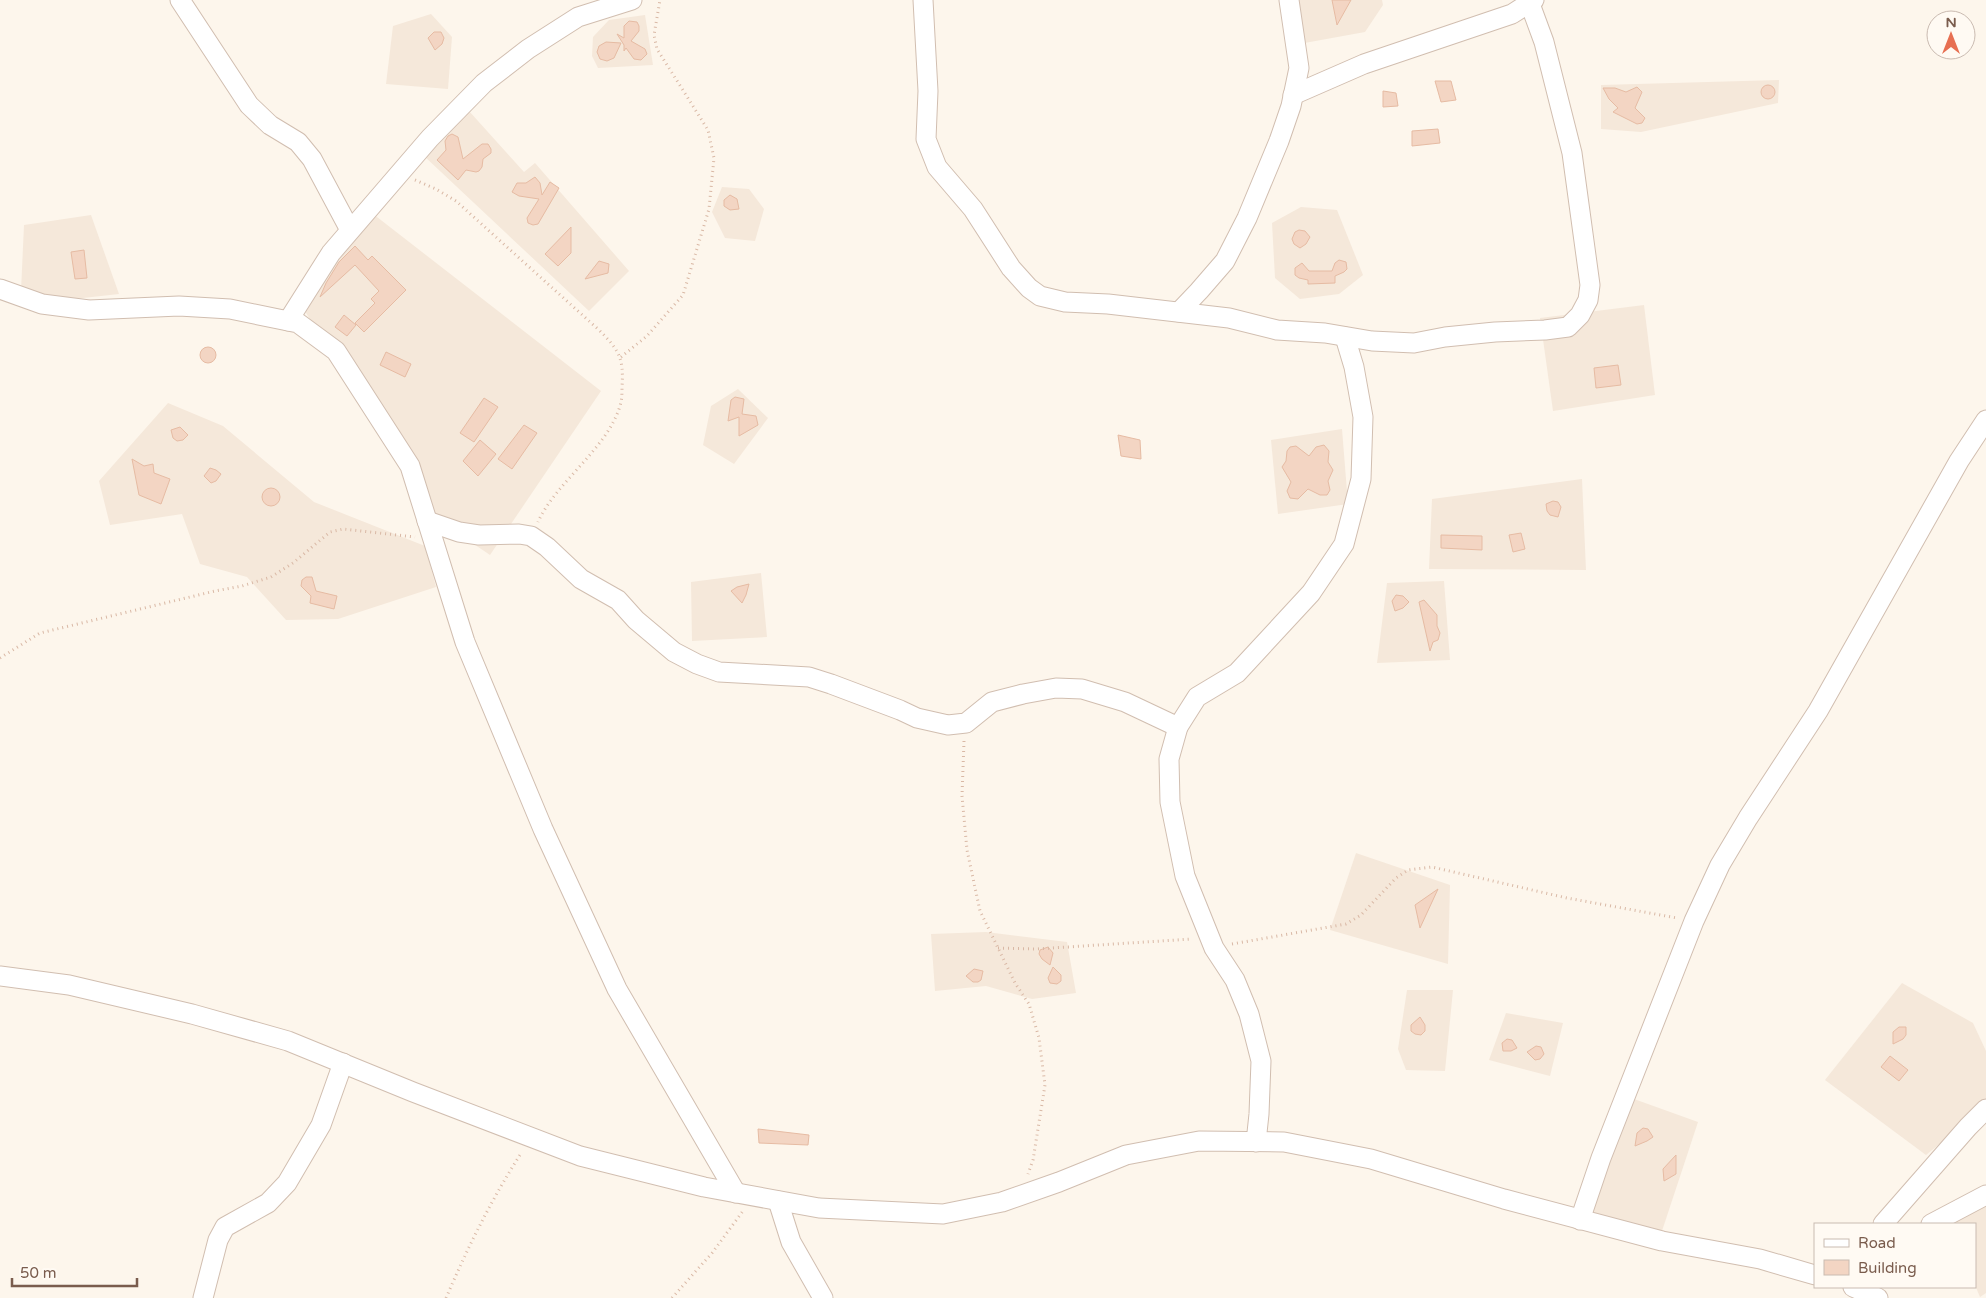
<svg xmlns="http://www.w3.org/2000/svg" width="1986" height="1298" font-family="'Varela Round',sans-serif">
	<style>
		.residential { fill: #f5e8da }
		.building { fill: #f3d5c3; stroke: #e6bba3 }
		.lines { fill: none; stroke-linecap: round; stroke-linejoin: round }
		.street-casing { stroke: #d1beb0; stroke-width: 21 }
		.path { stroke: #d9b8a5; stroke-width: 3; stroke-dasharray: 1 4; stroke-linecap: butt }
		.street { stroke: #fff; stroke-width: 19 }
	</style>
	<rect width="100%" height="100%" fill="#fdf6ec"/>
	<g class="residential">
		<path d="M 1295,0 L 1382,0 L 1383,5 L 1365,32 L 1299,44 Z"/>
		<path d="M 431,14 L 452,37 L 448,89 L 386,84 L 393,26 Z"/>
		<path d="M 645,15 L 653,65 L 598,68 L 592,56 L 593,37 L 609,20 Z"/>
		<path d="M 1779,80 L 1778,103 L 1641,132 L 1601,129 L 1601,85 Z"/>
		<path d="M 469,111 L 524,172 L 535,163 L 629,271 L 589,311 L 424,156 Z"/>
		<path d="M 722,187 L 749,189 L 764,209 L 755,241 L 725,238 L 712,212 Z"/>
		<path d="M 1301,207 L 1337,210 L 1363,275 L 1339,294 L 1300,299 L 1275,278 L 1272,223 Z"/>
		<path d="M 368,210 L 601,391 L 490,555 L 431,515 L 303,308 Z"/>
		<path d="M 91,215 L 119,294 L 56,301 L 21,291 L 24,225 Z"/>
		<path d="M 1644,305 L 1655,395 L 1553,411 L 1540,318 Z"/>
		<path d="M 738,389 L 768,418 L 734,464 L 703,445 L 711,406 Z"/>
		<path d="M 168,403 L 223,426 L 314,502 L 425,546 L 436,587 L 338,619 L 286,620 L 247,577 L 200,564 L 182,514 L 110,525 L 99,481 Z"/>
		<path d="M 1342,429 L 1348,504 L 1278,514 L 1271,440 Z"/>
		<path d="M 1582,479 L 1586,570 L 1429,569 L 1432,499 Z"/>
		<path d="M 761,573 L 767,637 L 692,641 L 691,582 Z"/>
		<path d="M 1444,581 L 1450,660 L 1377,663 L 1387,583 Z"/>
		<path d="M 1356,853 L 1450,885 L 1448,964 L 1330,930 Z"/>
		<path d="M 986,932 L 1067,942 L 1076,993 L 1032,999 L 986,986 L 935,991 L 931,934 Z"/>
		<path d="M 1902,983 L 1973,1023 L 1986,1051 L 1986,1106 L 1926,1155 L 1825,1080 Z"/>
		<path d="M 1407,990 L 1453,990 L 1445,1071 L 1406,1070 L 1398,1049 Z"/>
		<path d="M 1506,1013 L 1563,1023 L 1550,1076 L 1489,1060 Z"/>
		<path d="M 1634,1099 L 1698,1122 L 1661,1234 L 1583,1216 Z"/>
		<path d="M 1986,1203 L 1986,1293 L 1980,1297 L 1975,1285 L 1975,1224 L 1950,1224 Z"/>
	</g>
	<g class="building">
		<path d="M 1332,0 L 1351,0 L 1337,25 Z"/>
		<path d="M 629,21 L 637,22 L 639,26 L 639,31 L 631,41 L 645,49 L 647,54 L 641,60 L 634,59 L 626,48 L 624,51 L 624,45 L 617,34 L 624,38 L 624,26 Z"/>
		<path d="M 434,32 L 441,32 L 444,38 L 442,44 L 435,50 L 428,38 Z"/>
		<path d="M 606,42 L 621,43 L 614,58 L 607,61 L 600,59 L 597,52 L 599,46 Z"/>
		<path d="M 1435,81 L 1451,81 L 1456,100 L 1441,102 Z"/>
		<circle cx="1768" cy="92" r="7"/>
		<path d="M 1637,87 L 1642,92 L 1635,108 L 1645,118 L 1642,123 L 1637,124 L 1613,112 L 1618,108 L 1609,99 L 1603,88 L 1615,88 L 1626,92 Z"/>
		<path d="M 1383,91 L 1396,93 L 1398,106 L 1383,107 Z"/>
		<path d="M 1438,129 L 1440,143 L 1412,146 L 1412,131 Z"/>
		<path d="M 452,134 L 458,137 L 463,159 L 482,144 L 488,144 L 491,149 L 491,153 L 483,159 L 482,167 L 479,171 L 476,172 L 466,170 L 458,180 L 437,160 L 446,150 L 445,141 L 448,136 Z"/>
		<path d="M 535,177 L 540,183 L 542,195 L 550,182 L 559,188 L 538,224 L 533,225 L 528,223 L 527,218 L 539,199 L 519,196 L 512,192 L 517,183 L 526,183 Z"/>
		<path d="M 730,195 L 737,199 L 739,209 L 730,210 L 724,206 L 724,200 Z"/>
		<path d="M 571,227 L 571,253 L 558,266 L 545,254 Z"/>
		<path d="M 1299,230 L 1305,231 L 1310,237 L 1306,244 L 1300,248 L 1294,244 L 1292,239 L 1295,232 Z"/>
		<path d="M 355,246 L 368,260 L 372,256 L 406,290 L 364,332 L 355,323 L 375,303 L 371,299 L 379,291 L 355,265 L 320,297 L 326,283 L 339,262 Z"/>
		<path d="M 84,250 L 87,278 L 75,279 L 71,252 Z"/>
		<path d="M 1339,260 L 1346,262 L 1347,269 L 1344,272 L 1335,276 L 1335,283 L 1308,284 L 1308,280 L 1299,278 L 1295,275 L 1295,268 L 1302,263 L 1309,271 L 1332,271 L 1335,263 Z"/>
		<path d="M 599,261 L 609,264 L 608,273 L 585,279 Z"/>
		<path d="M 344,315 L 356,325 L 347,336 L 335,327 Z"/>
		<circle cx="208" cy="355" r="8"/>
		<path d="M 386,352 L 411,364 L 405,377 L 380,365 Z"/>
		<path d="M 1618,365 L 1621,385 L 1596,388 L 1594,368 Z"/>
		<path d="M 735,397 L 744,399 L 742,414 L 756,416 L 758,425 L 739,436 L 739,417 L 728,421 L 731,400 Z"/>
		<path d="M 484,398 L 498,407 L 474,442 L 460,433 Z"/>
		<path d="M 524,425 L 537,433 L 512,469 L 498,459 Z"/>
		<path d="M 180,427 L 188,435 L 183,440 L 177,441 L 173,438 L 171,430 Z"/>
		<path d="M 1118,435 L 1140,440 L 1141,459 L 1121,456 Z"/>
		<path d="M 480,440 L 496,454 L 478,476 L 463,461 Z"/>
		<path d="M 1324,445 L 1329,451 L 1328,462 L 1333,470 L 1328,481 L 1330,490 L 1327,495 L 1320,495 L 1308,489 L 1298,499 L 1290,498 L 1287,491 L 1291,482 L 1282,467 L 1286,461 L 1287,451 L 1290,447 L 1296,446 L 1309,456 L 1316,447 Z"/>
		<path d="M 132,459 L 144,466 L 153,464 L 154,473 L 170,479 L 161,504 L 139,495 Z"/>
		<path d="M 210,468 L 216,470 L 221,474 L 216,481 L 211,483 L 204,476 Z"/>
		<circle cx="271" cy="497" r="9"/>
		<path d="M 1553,501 L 1558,502 L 1561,507 L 1558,517 L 1550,515 L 1547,511 L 1546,504 Z"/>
		<path d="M 1521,533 L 1525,549 L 1513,552 L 1509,535 Z"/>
		<path d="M 1441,535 L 1482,536 L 1482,550 L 1441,548 Z"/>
		<path d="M 306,577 L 312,577 L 316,591 L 337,596 L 334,609 L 310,603 L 311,596 L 301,586 L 302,580 Z"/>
		<path d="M 749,584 L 746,595 L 742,603 L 731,591 L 737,587 Z"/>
		<path d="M 1396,595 L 1403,596 L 1409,602 L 1403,608 L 1395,611 L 1392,601 Z"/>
		<path d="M 1424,600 L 1437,615 L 1437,626 L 1440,633 L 1438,640 L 1433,642 L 1430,651 L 1419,602 Z"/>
		<path d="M 1438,889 L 1420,928 L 1415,905 Z"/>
		<path d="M 1048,947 L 1053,953 L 1050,965 L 1042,959 L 1039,954 L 1040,950 Z"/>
		<path d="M 1053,967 L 1061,975 L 1061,981 L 1057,984 L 1050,983 L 1048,978 Z"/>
		<path d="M 974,969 L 983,971 L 981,980 L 978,982 L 973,982 L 966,976 Z"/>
		<path d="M 1420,1017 L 1425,1025 L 1425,1031 L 1421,1035 L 1415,1034 L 1411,1031 L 1411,1025 Z"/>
		<path d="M 1899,1027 L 1906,1027 L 1906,1035 L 1903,1039 L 1893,1044 L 1893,1032 Z"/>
		<path d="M 1507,1039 L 1512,1040 L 1517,1048 L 1511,1051 L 1503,1051 L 1502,1043 Z"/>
		<path d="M 1536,1046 L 1541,1047 L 1544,1054 L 1540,1059 L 1535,1060 L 1527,1052 Z"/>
		<path d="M 1890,1056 L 1908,1070 L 1899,1081 L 1881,1067 Z"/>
		<path d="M 1643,1128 L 1648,1129 L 1653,1137 L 1647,1141 L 1635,1146 L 1637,1133 Z"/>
		<path d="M 758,1129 L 809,1135 L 808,1145 L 759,1143 Z"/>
		<path d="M 1676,1155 L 1676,1174 L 1664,1181 L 1663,1169 Z"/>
	</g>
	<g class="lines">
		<defs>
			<g id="street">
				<path d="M 180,0 L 249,105 L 270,125 L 298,142 L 312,159 L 350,230"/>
				<path d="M 923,0 L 928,91 L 926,139 L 937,167 L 973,209 L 1011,268 L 1029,288 L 1040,296 L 1065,302 L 1108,304 L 1229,318 L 1277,330 L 1325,333 L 1372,341 L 1414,343 L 1445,337 L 1495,332 L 1545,330 L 1568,327 L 1580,315 L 1588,300 L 1590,285 L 1572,153 L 1544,42 L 1530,4"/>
				<path d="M 1293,95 L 1364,64 L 1512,14 L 1534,0"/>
				<path d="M 0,289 L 42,304 L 89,310 L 179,306 L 230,309 L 298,323 L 336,351 L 410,466 L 465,642 L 543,829 L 617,989 L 736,1193"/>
				<path d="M 1179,312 L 1199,291 L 1225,261 L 1247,218 L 1279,141 L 1291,106 L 1299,68 L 1289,0"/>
				<path d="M 288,321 L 331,253 L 430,138 L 484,83 L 528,49 L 578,17 L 632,0"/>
				<path d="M 427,521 L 459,532 L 479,535 L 519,534 L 531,536 L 547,547 L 581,579 L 618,600 L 636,620 L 674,652 L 697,664 L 719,672 L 809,677 L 831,684 L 900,710 L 917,718 L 948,725 L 966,723 L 992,702 L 1023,694 L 1056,688 L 1082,689 L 1125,702 L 1178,727"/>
				<path d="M 0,976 L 69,985 L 192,1014 L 288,1041 L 413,1092 L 580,1156 L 704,1187 L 819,1208 L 943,1214 L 1002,1202 L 1059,1182 L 1126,1155 L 1199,1141 L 1284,1142 L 1371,1159 L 1504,1199 L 1662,1241 L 1760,1259 L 1815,1275"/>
				<path d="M 1256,1142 L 1259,1114 L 1261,1061 L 1249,1014 L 1235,980 L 1214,948 L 1185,876 L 1170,802 L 1169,759 L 1178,727 L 1197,697 L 1237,673 L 1311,593 L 1344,544 L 1361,479 L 1363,417 L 1354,367 L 1345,337"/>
				<path d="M 778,1201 L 791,1242 L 823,1298"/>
				<path d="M 1580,1220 L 1601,1158 L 1694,921 L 1720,865 L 1748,818 L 1818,711 L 1959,461 L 1986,420"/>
				<path d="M 1883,1224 L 1968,1127 L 1986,1109"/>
				<path d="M 1931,1224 L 1986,1195"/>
				<path d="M 1853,1287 L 1878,1298"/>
				<path d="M 203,1298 L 218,1240 L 225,1227 L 268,1203 L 287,1183 L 321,1125 L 343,1063"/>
			</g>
		</defs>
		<use href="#street" class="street-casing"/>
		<g class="path">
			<path d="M 415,180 L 436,189 L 456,201 L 599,330 C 619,350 624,358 622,387 C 622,393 622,400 620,406 C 607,449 556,482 538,522"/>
			<path d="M 621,357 L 647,336 L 683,295 L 709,209 L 714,158 L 708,130 L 657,49 L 654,35 L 660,0"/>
			<path d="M 0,658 L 40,633 L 215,591 L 242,586 L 271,577 L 293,563 L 330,532 L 343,529 L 415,537"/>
			<path d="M 964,741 L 962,796 L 967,850 L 980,911 L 1015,983 L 1029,1004 L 1039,1038 L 1045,1085 L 1033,1160 L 1028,1174"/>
			<path d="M 1232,944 L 1346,924 L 1361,915 L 1396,878 L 1408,870 L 1432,867 L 1567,898 L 1677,918"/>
			<path d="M 998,948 L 1036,949 L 1192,939"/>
			<path d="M 446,1298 C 468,1247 492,1198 522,1152"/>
			<path d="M 672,1298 L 712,1253 L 743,1211"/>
		</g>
		<use href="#street" class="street"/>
	</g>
	<rect x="1814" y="1223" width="162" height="65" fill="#fffaf3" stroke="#cabbb1"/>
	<rect x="1824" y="1239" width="25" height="8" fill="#ffffff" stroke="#cabbb1"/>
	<text x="1858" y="1248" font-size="15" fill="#7a5c4d">Road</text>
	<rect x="1824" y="1260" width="25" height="15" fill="#f3d5c3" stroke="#cabbb1"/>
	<text x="1858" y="1273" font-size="15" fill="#7a5c4d">Building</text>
	<g transform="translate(1951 35)"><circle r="24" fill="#fffaf3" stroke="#cabbb1"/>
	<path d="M0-4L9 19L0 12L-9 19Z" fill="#e76f51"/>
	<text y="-8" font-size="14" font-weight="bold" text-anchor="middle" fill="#7a5c4d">N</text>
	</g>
	<path d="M12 1278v8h125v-8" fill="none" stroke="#7a5c4d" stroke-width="2.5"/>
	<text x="20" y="1278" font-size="15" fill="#7a5c4d" stroke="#fffaf3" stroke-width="4" paint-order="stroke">50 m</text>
</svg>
